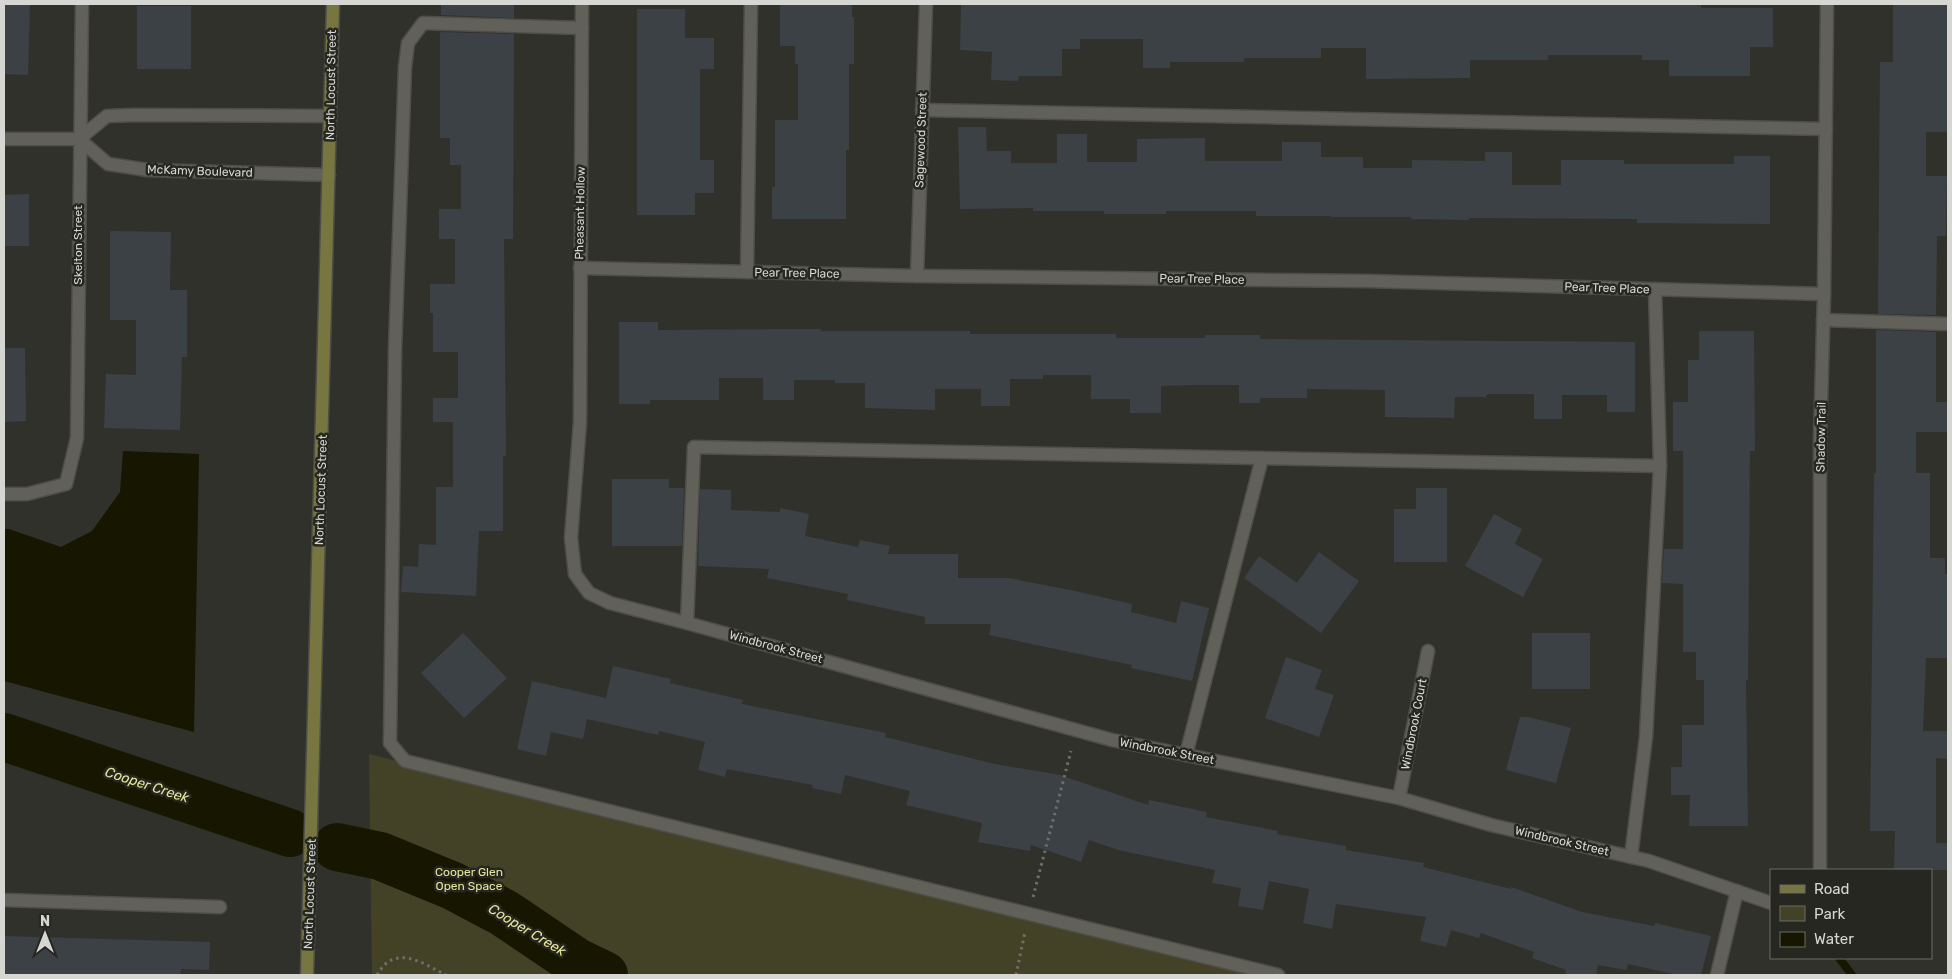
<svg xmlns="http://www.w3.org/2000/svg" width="1952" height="979" font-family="Rubik,sans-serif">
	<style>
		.green { fill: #434227 }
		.water { fill: #171601 }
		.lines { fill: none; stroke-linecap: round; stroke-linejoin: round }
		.stream { stroke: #171601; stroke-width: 8 }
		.river { stroke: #171601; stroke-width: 48 }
		.building { fill: #3b4145 }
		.lane-casing { stroke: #4e4e48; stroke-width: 15 }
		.street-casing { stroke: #4e4e48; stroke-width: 15 }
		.secondary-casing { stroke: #4e4e48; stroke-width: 15 }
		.path { stroke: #6f6f6a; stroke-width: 3; stroke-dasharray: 2.5 4; stroke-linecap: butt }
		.lane { stroke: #61615a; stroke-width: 12 }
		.street { stroke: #61615a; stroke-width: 12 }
		.secondary { stroke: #777540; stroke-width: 12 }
		.labels { text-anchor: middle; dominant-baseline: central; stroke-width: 5; stroke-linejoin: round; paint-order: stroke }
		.street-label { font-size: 12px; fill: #d6d6d2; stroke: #272721 }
		.park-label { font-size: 12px; fill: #e3e397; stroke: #272721 }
		.water-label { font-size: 14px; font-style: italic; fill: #e5e498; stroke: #272721 }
	</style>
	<rect width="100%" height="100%" fill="#31312b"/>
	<path class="green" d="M 369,754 L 1249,975 L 372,975 Z"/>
	<path class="water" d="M 123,451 L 199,454 L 194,732 L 4,681 L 4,529 L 9,529 L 61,547 L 92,531 L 120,492 Z"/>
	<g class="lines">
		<path class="stream" d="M 1839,958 L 1852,975"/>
		<g class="river">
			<path d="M 4,737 L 290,833"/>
			<path d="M 337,847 L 380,856 L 453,886 L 504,913 L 575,961 L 604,975"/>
		</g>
	</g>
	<g class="building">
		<path d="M 441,4 L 514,4 L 514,18 L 441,15 Z"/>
		<path d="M 780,4 L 852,4 L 852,17 L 854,17 L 854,64 L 849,64 L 849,150 L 846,150 L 846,219 L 772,219 L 772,187 L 775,187 L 775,120 L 798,120 L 798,64 L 795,64 L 795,46 L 780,46 Z"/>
		<path d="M 961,4 L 1626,4 L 1701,5 L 1701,8 L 1773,8 L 1773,47 L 1750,47 L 1750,76 L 1669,76 L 1669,60 L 1642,60 L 1642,55 L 1548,55 L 1548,60 L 1470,60 L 1470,78 L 1366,79 L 1366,48 L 1321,48 L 1321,58 L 1244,58 L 1244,62 L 1170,62 L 1170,68 L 1143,68 L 1143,39 L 1080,39 L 1080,49 L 1062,49 L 1062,76 L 1019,76 L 1018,81 L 991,80 L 992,52 L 960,50 Z"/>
		<path d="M 1893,4 L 1947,4 L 1948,132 L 1926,132 L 1926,176 L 1947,176 L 1946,236 L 1937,236 L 1936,315 L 1878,314 L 1880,62 L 1893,62 Z"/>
		<path d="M 4,5 L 30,5 L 28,75 L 4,74 Z"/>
		<rect x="137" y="6" width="54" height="63"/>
		<path d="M 637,9 L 685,9 L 685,38 L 714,38 L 714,69 L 700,69 L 700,160 L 714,160 L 714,193 L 695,193 L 695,215 L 637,215 Z"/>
		<path d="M 440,32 L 514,34 L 513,239 L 504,239 L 506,456 L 503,456 L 503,531 L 479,531 L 476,596 L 401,592 L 403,566 L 418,567 L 419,544 L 436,545 L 436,487 L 453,487 L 453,422 L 433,422 L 433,398 L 458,398 L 458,352 L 433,352 L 433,313 L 430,313 L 430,284 L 455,284 L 455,239 L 439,239 L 439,209 L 461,209 L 461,165 L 450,165 L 450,138 L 440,138 Z"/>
		<path d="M 958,127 L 986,127 L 987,151 L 1011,151 L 1011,163 L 1057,163 L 1057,134 L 1087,134 L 1087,162 L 1137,162 L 1137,139 L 1205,138 L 1205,161 L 1282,161 L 1282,142 L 1321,142 L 1321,157 L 1363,157 L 1363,168 L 1412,168 L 1412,160 L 1485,161 L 1485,152 L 1512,152 L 1512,185 L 1561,185 L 1561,160 L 1624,160 L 1624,164 L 1734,164 L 1734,156 L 1770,156 L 1770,224 L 1637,223 L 1637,219 L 1469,218 L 1469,220 L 1411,219 L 1411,217 L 1331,217 L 1331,216 L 1256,216 L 1256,211 L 1166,211 L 1166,214 L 1104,214 L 1104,211 L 1033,211 L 1033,208 L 960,209 Z"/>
		<path d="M 29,194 L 29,246 L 4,246 L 4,195 Z"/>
		<path d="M 110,231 L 171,232 L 170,290 L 187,290 L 187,357 L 182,357 L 180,430 L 104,428 L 106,374 L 136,375 L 136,320 L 110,320 Z"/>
		<path d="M 619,322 L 658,322 L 658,330 L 821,329 L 821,331 L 970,331 L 970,334 L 1116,334 L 1116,338 L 1205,338 L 1205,335 L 1260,335 L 1260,339 L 1635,342 L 1635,412 L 1607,412 L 1607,395 L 1562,395 L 1562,419 L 1534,419 L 1534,394 L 1487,394 L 1486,397 L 1455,397 L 1454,418 L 1385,417 L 1385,390 L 1307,389 L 1307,398 L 1260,398 L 1260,403 L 1239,403 L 1239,385 L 1190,385 L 1161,386 L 1161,413 L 1130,413 L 1130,399 L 1091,399 L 1091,375 L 1043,375 L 1043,379 L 1010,379 L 1010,406 L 981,406 L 981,389 L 935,389 L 935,410 L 865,408 L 865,383 L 835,383 L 835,380 L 794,380 L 794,400 L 763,400 L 763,378 L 719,378 L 719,400 L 650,400 L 650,404 L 619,404 Z"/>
		<path d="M 1878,330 L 1936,332 L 1936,402 L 1948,402 L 1948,432 L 1916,432 L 1916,473 L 1930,473 L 1930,558 L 1945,558 L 1945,574 L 1948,574 L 1948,658 L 1926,658 L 1923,731 L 1948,731 L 1948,759 L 1936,758 L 1936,843 L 1948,843 L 1948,870 L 1894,870 L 1895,831 L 1870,831 L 1874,473 L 1876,473 L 1876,331 Z"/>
		<path d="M 1699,331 L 1754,331 L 1755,451 L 1750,451 L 1748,680 L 1746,680 L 1748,826 L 1689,826 L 1690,795 L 1671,795 L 1671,767 L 1682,767 L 1682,725 L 1704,725 L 1704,680 L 1696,680 L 1696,652 L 1683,652 L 1683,584 L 1662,583 L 1664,549 L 1683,549 L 1683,451 L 1673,451 L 1673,402 L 1688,402 L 1688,360 L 1699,360 Z"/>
		<path d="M 4,348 L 25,348 L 26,421 L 4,422 Z"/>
		<path d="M 612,479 L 669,479 L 669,488 L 684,488 L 682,546 L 612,546 Z"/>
		<path d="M 1416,488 L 1447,488 L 1447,562 L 1394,562 L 1394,509 L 1416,509 Z"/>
		<path d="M 700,489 L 731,490 L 731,510 L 780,512 L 780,508 L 809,514 L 805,536 L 858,547 L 860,540 L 890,546 L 888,554 L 958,554 L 958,578 L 1009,578 L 1075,591 L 1132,604 L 1131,612 L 1176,623 L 1181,601 L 1209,608 L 1192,681 L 1131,668 L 1132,665 L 989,635 L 991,624 L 925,624 L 925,617 L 847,600 L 848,594 L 767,578 L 769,569 L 698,566 Z"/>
		<path d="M 1494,514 L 1522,529 L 1515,544 L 1543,559 L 1523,597 L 1465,566 Z"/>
		<path d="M 1319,552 L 1359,581 L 1321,633 L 1244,578 L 1259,556 L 1297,583 Z"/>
		<path d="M 463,633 L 507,678 L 464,718 L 421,673 Z"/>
		<rect x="1532" y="633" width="58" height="56"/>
		<path d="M 1286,657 L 1322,670 L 1315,689 L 1334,695 L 1319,737 L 1265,718 Z"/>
		<path d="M 613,666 L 671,679 L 670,683 L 743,700 L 742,704 L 886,733 L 885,737 L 995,764 L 1060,775 L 1148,805 L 1149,800 L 1207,812 L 1206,817 L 1278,831 L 1277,834 L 1346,846 L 1346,850 L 1424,863 L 1423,867 L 1511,889 L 1511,887 L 1582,912 L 1654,926 L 1655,923 L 1711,936 L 1701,975 L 1678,975 L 1628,964 L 1626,970 L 1598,965 L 1596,975 L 1565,975 L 1566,970 L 1532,958 L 1534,952 L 1481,933 L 1479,938 L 1451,930 L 1446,947 L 1420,941 L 1426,917 L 1336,904 L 1332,929 L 1303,923 L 1309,889 L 1269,881 L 1263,910 L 1238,906 L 1241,888 L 1212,883 L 1215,870 L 1118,850 L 1089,840 L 1081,862 L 1031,845 L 1030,851 L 978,842 L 982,823 L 906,805 L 910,791 L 845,775 L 841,794 L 812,788 L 813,785 L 727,769 L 725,777 L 698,770 L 705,742 L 659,731 L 658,735 L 587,719 L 583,739 L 551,732 L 546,756 L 517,749 L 532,681 L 606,698 Z"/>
		<path d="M 1520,717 L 1529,717 L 1571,728 L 1556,783 L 1506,770 Z"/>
		<path d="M 4,936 L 210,942 L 209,970 L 181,969 L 180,975 L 4,975 Z"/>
	</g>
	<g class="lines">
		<defs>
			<g id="lane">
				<path d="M 582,28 L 423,23 L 408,43 L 405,67 L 395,350 L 390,743 L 405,761 L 1278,975"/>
				<path d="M 922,110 L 1826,129"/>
				<path d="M 747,272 L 751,4"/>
				<path d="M 1823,320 L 1948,324"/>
				<path d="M 687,623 L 694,447 L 1660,466 L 1655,289"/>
				<path d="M 1186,755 L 1262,458"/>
				<path d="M 1631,857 L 1646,737 L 1660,466"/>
				<path d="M 4,900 L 220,907"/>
				<path d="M 1717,975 L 1737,891"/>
			</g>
			<g id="street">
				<path d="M 582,4 L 580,422 L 571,538 L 575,574 L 589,593 L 610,603 L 687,623 L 1112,740 L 1399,798 L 1491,825 L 1649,861 L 1771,903"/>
				<path d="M 4,139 L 79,139 L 108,164 L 148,170 L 329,175"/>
				<path d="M 79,139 L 107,116 L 134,115 L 330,116"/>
				<path d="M 580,268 L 917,276 L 1368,281 L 1824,294"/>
				<path d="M 917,276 L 926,4"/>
				<path d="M 4,494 L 27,494 L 66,484 L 77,438 L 82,4"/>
				<path d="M 1399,798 L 1428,651"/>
				<path d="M 1820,870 L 1820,440 L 1824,294 L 1827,4"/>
			</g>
			<path id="secondary" d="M 307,975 L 333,4"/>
		</defs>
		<use href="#lane" class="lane-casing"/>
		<use href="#street" class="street-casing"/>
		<use href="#secondary" class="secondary-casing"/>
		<g class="path">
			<path d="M 1033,897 L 1071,751"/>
			<path d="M 377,975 C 395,943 422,963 446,975"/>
			<path d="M 1016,975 L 1025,932"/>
		</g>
		<use href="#lane" class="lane"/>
		<use href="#street" class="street"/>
		<use href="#secondary" class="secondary"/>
	</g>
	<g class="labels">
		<g class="street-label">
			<text transform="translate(331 85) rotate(-89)">North Locust Street</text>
			<text transform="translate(921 140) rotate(-88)">Sagewood Street</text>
			<text transform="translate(200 171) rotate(2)">McKamy Boulevard</text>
			<text transform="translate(580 213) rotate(-89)">Pheasant Hollow</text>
			<text transform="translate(78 245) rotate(-90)">Skelton Street</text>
			<text transform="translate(797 273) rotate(1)">Pear Tree Place</text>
			<text transform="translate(1202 279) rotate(1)">Pear Tree Place</text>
			<text transform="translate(1607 288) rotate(2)">Pear Tree Place</text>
			<text transform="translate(1821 437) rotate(-89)">Shadow Trail</text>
			<text transform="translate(321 490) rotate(-88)">North Locust Street</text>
			<text transform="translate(776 647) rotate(15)">Windbrook Street</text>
			<text transform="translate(1414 724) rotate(-79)">Windbrook Court</text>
			<text transform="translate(1167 751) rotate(11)">Windbrook Street</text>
			<text transform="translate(1562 841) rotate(13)">Windbrook Street</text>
			<text transform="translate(310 894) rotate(-88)">North Locust Street</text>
		</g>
		<g class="park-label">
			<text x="469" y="872">Cooper Glen<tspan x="469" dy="14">Open Space</tspan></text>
		</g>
		<g class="water-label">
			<text transform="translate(147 785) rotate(18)">Cooper Creek</text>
			<text transform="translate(527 930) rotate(31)">Cooper Creek</text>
		</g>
	</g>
	<rect width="1952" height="979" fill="none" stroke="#d6d6d2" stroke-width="10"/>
	<rect x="1770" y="869" width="162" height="90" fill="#272721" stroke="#6d6d68"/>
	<rect x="1780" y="885" width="25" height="8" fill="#777540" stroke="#6d6d68"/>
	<text x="1814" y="894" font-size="15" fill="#d6d6d2">Road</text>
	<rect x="1780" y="906" width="25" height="15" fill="#434227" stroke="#6d6d68"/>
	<text x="1814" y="919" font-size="15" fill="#d6d6d2">Park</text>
	<rect x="1780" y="932" width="25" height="15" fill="#171601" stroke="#6d6d68"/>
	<text x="1814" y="944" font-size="15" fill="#d6d6d2">Water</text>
	<g transform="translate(45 934)" stroke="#272721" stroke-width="4" paint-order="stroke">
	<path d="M0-4L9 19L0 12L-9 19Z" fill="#d6d6d2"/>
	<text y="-8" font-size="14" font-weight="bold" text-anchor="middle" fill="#d6d6d2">N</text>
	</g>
</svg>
